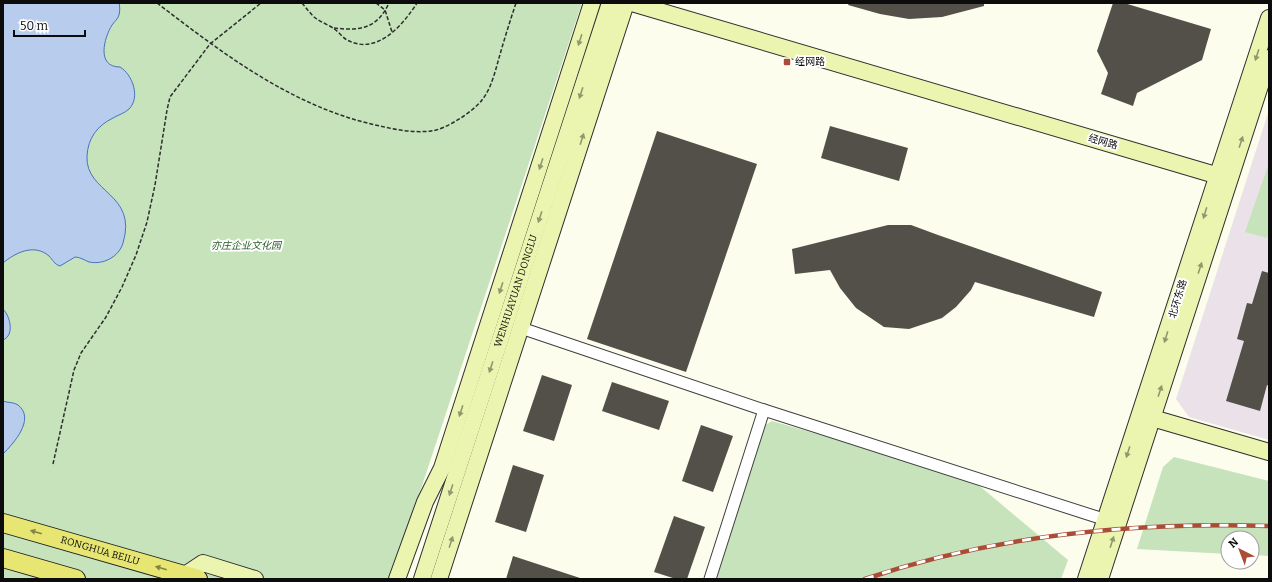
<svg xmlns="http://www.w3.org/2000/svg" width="1272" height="582" font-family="Bitter,'Noto Sans SC',serif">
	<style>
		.industrial { fill: #eae1e9 }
		.green { fill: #c6e3bb }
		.water { fill: #b8cdee; stroke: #4872bb }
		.building { fill: #53504a }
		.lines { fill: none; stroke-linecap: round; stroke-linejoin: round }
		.street-casing { stroke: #3f3f3f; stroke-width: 13 }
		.secondary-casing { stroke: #2e2e2e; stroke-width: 18 }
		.primary-casing { stroke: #1d1d1d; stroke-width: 20 }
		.path { stroke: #2e2e2e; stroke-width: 1.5; stroke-dasharray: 4 2; stroke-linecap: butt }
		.street { stroke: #fff; stroke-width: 11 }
		.secondary { stroke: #ecf5b0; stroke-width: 16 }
		.primary { stroke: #e7e673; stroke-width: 18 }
		.rail-casing { stroke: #aa4c36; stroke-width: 4.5 }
		.rail { stroke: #fff; stroke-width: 3; stroke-dasharray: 9; stroke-linecap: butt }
		.oneway { fill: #92986e }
		.oneway2 { fill: #848445 }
		.poi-dot { fill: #aa4c36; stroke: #fff; stroke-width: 1.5 }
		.labels { text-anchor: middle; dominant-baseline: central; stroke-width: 4; stroke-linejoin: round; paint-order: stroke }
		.poi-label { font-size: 10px; fill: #0c0c0c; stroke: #fff; text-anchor: start }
		.street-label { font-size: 10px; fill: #0c0c0c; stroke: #fff }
		.park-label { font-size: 10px; font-style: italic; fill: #255b26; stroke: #fff }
	</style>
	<rect width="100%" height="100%" fill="#fcfded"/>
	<path class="industrial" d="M 1269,110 L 1269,440 L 1189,417 L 1176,399 Z"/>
	<g class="green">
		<path d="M 3,3 L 582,3 L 391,579 L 3,579 Z"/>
		<path d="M 1269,163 L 1269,229 L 1267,238 L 1245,232 Z"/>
		<path d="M 772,421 L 970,478 L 1068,560 L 1061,579 L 716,579 L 764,426 Z"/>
		<path d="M 1174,457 L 1269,481 L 1269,556 L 1252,555 L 1252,538 L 1228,538 L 1228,554 L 1137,549 L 1163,467 Z"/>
	</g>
	<g class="water">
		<path d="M 3,3 L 119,3 C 120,7 120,11 119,15 C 118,19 114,22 112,25 C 104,38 96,67 120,67 C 132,74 141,97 129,109 C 125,113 118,115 113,118 C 97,126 88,138 87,156 C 85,193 138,193 123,243 C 119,257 103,265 89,262 C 84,260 80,257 75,257 L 60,266 C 54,264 53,260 49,256 C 34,243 15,253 3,263 Z"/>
		<path d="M 3,309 C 10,316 15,335 3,340 Z"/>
		<path d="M 3,401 C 8,403 14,402 18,405 C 36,419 13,444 3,454 Z"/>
	</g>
	<g class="building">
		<path d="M 849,3 L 984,3 L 984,6 L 942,17 L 909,19 L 880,14 L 848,5 Z"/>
		<path d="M 1113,3 L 1124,3 L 1211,29 L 1202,60 L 1137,93 L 1133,106 L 1101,94 L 1108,73 L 1097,51 Z"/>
		<path d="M 830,126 L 908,148 L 899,181 L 821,158 Z"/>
		<path d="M 657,131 L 757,164 L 686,372 L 587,339 Z"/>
		<path d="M 888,225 L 911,225 L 938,235 L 1102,292 L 1094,317 L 975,282 L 971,290 L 956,307 L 942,318 L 909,329 L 884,327 L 856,308 L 840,288 L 830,270 L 795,274 L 792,249 Z"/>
		<path d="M 1262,271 L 1269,273 L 1269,386 L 1267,385 L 1260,411 L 1226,401 L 1244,341 L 1237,339 L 1247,303 L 1252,304 Z"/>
		<path d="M 542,375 L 572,385 L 554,441 L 523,431 Z"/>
		<path d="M 612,382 L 669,401 L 659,430 L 602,411 Z"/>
		<path d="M 701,425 L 733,436 L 713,492 L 682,481 Z"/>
		<path d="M 513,465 L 544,475 L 526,532 L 495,522 Z"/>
		<path d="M 674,516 L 705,527 L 687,579 L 676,579 L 654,572 Z"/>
		<path d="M 513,556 L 580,578 L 580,579 L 506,579 Z"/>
	</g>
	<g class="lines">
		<defs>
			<g id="street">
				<path d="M 521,328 L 764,410 L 1097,517"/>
				<path d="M 710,579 L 764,410"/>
			</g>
			<g id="secondary">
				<path d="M 632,3 L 1229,179"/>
				<path d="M 1142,415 L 1269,452"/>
				<path d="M 185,575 L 203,563 L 255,579"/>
				<path d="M 397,579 L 425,502 L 442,468 L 592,3"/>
				<path id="s1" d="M 422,579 L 610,3"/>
				<path d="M 439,579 L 626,3"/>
				<path d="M 1086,579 L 1269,18"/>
				<path d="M 1100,579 L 1269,58"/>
			</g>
			<g id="primary">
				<path id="s2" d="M 3,523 L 198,579"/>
				<path d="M 3,558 L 76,579"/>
			</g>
		</defs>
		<use href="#street" class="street-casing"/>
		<use href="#secondary" class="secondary-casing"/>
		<use href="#primary" class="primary-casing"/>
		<g class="path">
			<path d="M 157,3 C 225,55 294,108 380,126 C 397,130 414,133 431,131 C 445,130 474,111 482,100 C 491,89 495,72 499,58 C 504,40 510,21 516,3"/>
			<path d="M 302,3 C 306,8 310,13 314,17 C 320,22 327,24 333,28 C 338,31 342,37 347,40 C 377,56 403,25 417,3"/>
			<path d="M 376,3 L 385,10 L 392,32"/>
			<path d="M 334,28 C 360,31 377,29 389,3"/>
			<path d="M 53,464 L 74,370 L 81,353 L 106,317 L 122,287 L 136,255 L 147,222 L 155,185 L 167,110 L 170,97 L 210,44 L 261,3"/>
		</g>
		<use href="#street" class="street"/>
		<use href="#secondary" class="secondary"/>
		<use href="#primary" class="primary"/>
		<defs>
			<path id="rail" d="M 865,579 C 995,535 1133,522 1269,526"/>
		</defs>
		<use href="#rail" class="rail-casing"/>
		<use href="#rail" class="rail"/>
	</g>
	<defs><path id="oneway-solid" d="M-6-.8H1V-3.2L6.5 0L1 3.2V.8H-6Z"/></defs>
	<g class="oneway">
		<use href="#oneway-solid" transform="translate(580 40) rotate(108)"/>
		<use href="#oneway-solid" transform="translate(1257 55) rotate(108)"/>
		<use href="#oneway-solid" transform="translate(581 93) rotate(108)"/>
		<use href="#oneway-solid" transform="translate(582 139) rotate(-72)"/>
		<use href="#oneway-solid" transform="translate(1241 142) rotate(-72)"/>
		<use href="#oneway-solid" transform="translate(541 164) rotate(108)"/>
		<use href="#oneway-solid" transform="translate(1205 213) rotate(107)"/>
		<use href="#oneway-solid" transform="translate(540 217) rotate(108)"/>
		<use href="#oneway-solid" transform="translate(1200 268) rotate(-72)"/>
		<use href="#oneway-solid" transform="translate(501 288) rotate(108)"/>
		<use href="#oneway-solid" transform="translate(1166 337) rotate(107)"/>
		<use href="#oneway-solid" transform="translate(491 367) rotate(108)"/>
		<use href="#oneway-solid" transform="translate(1160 391) rotate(-72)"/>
		<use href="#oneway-solid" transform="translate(461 411) rotate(108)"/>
		<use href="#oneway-solid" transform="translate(1128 452) rotate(108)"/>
		<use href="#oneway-solid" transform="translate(451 490) rotate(108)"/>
		<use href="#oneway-solid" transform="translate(451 542) rotate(-72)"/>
		<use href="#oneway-solid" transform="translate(1112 542) rotate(-72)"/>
	</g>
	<g class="oneway2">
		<use href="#oneway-solid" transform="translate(36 532) rotate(-164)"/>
		<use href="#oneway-solid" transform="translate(161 568) rotate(-164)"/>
	</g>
	<rect class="poi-dot" x="783" y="58" width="8" height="8" rx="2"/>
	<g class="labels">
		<g class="poi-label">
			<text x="795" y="62">经网路</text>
		</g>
		<g class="street-label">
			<text transform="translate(1103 142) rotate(16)">经网路</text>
			<text stroke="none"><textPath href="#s1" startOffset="303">WENHUAYUAN DONGLU</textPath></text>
			<text transform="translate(1178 299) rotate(-73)">北环东路</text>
			<text stroke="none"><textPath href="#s2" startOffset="101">RONGHUA BEILU</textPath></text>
		</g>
		<g class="park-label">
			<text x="246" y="246">亦庄企业文化园</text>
		</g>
	</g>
	<rect width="1272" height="582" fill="none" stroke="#0c0c0c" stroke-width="8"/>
	<g transform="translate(1240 550) rotate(318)"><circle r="19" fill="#ffffff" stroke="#9e9e9e"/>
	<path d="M0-3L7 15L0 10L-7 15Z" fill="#aa4c36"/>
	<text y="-6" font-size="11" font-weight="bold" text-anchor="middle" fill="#0c0c0c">N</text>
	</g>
	<path d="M14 30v6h71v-6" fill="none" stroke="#0c0c0c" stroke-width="2"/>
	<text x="20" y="30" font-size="12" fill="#0c0c0c" stroke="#ffffff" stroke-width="3" paint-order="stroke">50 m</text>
</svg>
